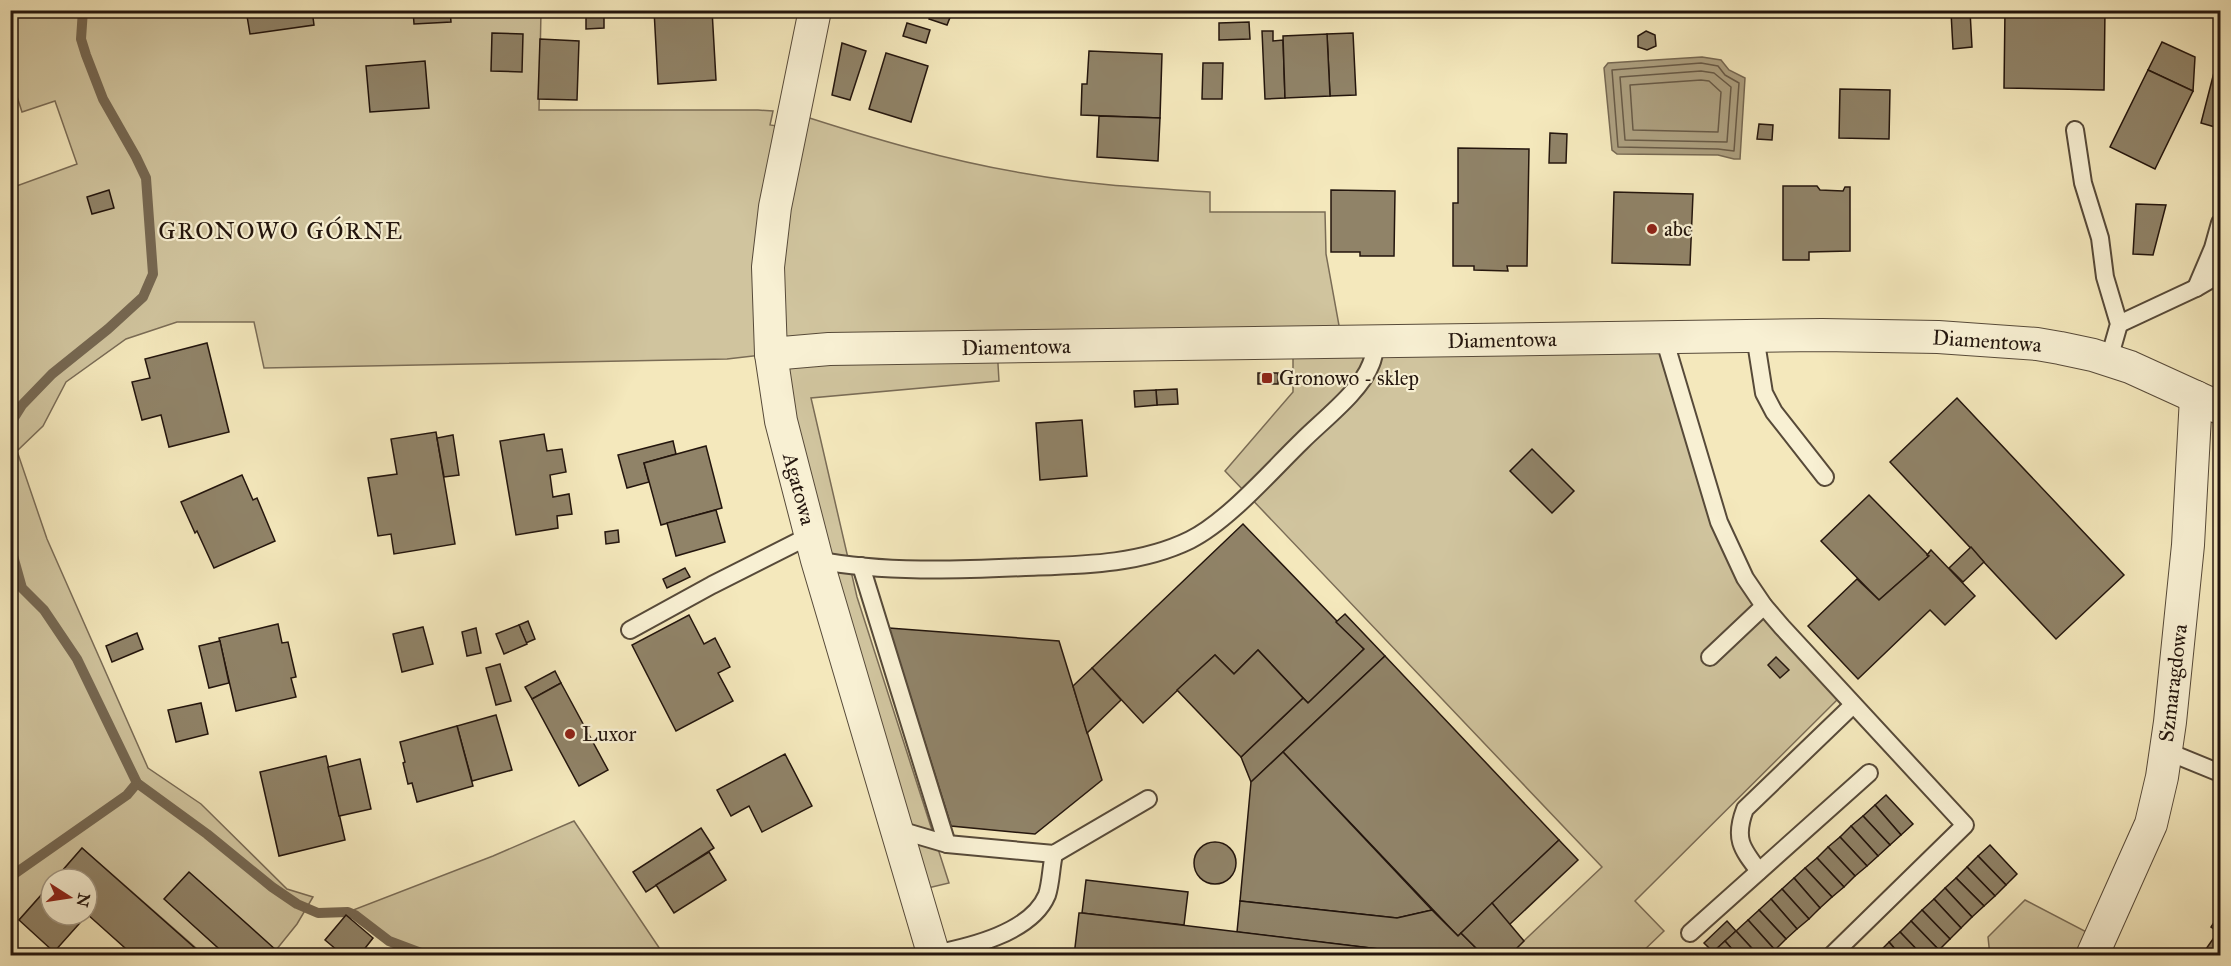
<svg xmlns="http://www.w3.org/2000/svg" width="2231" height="966" font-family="'IM FELL Great Primer',serif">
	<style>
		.green { fill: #d0c49e; stroke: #7a6c56; stroke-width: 1.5 }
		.water { fill: #ada080; stroke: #766852; stroke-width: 1.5 }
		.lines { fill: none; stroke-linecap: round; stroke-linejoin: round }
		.shore { stroke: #685a46; stroke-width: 1.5 }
		.stream { stroke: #766852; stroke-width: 10 }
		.building { fill: #908368; stroke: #23150d; stroke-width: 1.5 }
		.lane-casing { stroke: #574a39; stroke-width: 20 }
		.street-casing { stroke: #574a39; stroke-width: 34 }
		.lane { stroke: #f8f0d3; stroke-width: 16 }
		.street { stroke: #f8f0d3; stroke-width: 32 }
		.poi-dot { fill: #8f2418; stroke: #f8f0d3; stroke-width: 2 }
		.labels { text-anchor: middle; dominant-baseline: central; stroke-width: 4.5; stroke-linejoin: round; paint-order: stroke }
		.poi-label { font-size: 21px; fill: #23150d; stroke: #f8f0d3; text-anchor: start }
		.street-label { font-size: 21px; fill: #23150d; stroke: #f8f0d3 }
		.quarter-label { font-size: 24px; letter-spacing: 1.5px; fill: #23150d; stroke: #f8f0d3 }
	</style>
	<rect width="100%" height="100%" fill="#f4e8bc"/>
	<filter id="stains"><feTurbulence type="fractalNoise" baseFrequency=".00333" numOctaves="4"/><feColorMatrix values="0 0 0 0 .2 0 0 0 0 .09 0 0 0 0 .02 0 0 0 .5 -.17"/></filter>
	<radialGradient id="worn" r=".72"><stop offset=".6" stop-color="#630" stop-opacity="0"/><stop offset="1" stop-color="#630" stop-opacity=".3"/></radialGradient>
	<g class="green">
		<path d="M 10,11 L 541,11 L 539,110 L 758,110 L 773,111 L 770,125 L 790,128 L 794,113 C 871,138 948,161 1028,174 C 1088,185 1149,188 1210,192 L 1210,212 L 1325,212 L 1326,254 L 1342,342 L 1664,338 L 1736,562 L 1843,694 L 1635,901 L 1664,931 L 1639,955 L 1509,955 L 1602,867 L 1225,471 L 1293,392 L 1293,343 L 997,347 L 999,381 L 811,398 L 857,597 L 949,883 L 915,891 L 771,354 L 727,359 L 264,368 L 254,322 L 177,322 L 126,339 L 66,382 L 43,426 L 17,451 L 47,539 L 148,768 L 201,804 L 287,889 L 313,897 L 297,924 L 272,955 L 204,955 L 82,848 L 55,879 L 51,879 L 51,884 L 19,920 L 10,917 L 11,188 L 77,164 L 55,101 L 22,112 L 11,78 Z"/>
		<path d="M 574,821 L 664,955 L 429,955 L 389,941 L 355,915 L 348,912 L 493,856 Z"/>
		<path d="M 2025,900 L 2100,939 L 2092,955 L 1990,956 L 1988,937 Z"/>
	</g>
	<path class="water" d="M 1702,57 L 1721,60 L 1729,70 L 1745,78 L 1740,159 L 1734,159 L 1718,155 L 1617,154 L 1612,150 L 1604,68 L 1608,63 Z"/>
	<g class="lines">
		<g class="shore">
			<path d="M 1701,63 L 1718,66 L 1725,75 L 1739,83 L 1734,151 L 1718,149 L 1618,147 L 1612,70 Z"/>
			<path d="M 1701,71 L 1714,73 L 1731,87 L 1727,142 L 1625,140 L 1620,77 Z"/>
			<path d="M 1701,80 L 1709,81 L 1721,92 L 1718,132 L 1633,130 L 1630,85 Z"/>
		</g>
		<g class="stream">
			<path d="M 10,424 L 22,405 L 52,374 L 108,329 L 143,297 L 153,274 L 146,178 L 136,157 L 103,99 L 86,55 L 81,39 L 83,10"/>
			<path d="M 10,545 L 22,588 L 44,610 L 77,659 L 137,783 L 207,834 L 272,887 L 297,904 L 318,913 L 348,912 L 355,915 L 389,941 L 429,956"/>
			<path d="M 10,877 L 127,795 L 137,783"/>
		</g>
	</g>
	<g class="building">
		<path d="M 246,10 L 312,10 L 314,25 L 250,34 Z"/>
		<path d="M 413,10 L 450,10 L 451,22 L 414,24 Z"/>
		<path d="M 586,10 L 604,10 L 604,28 L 586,29 Z"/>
		<path d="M 654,10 L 712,10 L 716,80 L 658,84 Z"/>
		<path d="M 931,10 L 951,15 L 947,25 L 929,19 Z"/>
		<path d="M 2005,10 L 2105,10 L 2104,90 L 2004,88 Z"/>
		<path d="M 1970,11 L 1972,47 L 1953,49 L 1951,12 Z"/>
		<path d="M 1249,22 L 1250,39 L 1219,40 L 1219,23 Z"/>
		<path d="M 907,23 L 930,30 L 926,43 L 903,36 Z"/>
		<path d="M 1262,31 L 1273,31 L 1273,41 L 1283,40 L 1285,98 L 1265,99 Z"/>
		<path d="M 1646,31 L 1655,35 L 1656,46 L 1647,50 L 1638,47 L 1638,36 Z"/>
		<path d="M 492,33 L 523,34 L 522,72 L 491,71 Z"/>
		<path d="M 1353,33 L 1356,95 L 1330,96 L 1327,34 Z"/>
		<path d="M 1327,34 L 1330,96 L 1285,98 L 1283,36 Z"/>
		<path d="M 540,39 L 579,41 L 577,100 L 538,99 Z"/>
		<path d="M 2162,42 L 2195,57 L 2193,91 L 2148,70 Z"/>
		<path d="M 842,43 L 866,51 L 850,100 L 832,95 Z"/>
		<path d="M 2220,49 L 2220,108 L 2215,127 L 2201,123 Z"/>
		<path d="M 1089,51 L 1162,54 L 1160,118 L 1081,115 L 1082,84 L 1087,84 Z"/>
		<path d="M 886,53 L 928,66 L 911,122 L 869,109 Z"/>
		<path d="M 425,61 L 429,108 L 370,112 L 366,66 Z"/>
		<path d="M 1203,63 L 1223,63 L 1222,99 L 1202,99 Z"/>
		<path d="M 2148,70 L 2193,91 L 2155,169 L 2110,147 Z"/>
		<path d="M 1840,89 L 1890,90 L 1889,139 L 1839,138 Z"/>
		<path d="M 1099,116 L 1160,118 L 1158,161 L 1097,157 Z"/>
		<path d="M 1759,124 L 1773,125 L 1772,140 L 1757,139 Z"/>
		<path d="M 1550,133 L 1567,134 L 1566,163 L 1549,163 Z"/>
		<path d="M 1458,148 L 1529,149 L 1527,266 L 1507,266 L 1508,271 L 1474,270 L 1474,266 L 1453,266 L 1453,203 L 1458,203 Z"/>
		<path d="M 1783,186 L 1817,186 L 1820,190 L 1843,191 L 1845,187 L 1850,187 L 1850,251 L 1809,252 L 1809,260 L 1783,260 Z"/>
		<path d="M 109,190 L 114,208 L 92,214 L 87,197 Z"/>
		<path d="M 1331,190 L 1395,191 L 1394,256 L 1360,256 L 1360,252 L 1331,252 Z"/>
		<path d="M 1614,192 L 1693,194 L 1690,265 L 1612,263 Z"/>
		<path d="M 2136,204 L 2166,205 L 2153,255 L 2133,254 Z"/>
		<path d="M 207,343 L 229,432 L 169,447 L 161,415 L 142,420 L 132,382 L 150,378 L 145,359 Z"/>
		<rect x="1258" y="373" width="20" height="11"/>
		<path d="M 1177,389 L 1178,404 L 1157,405 L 1156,390 Z"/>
		<path d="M 1156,390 L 1157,405 L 1135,407 L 1134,391 Z"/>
		<path d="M 1957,398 L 2124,575 L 2056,639 L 1890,462 Z"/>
		<path d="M 1082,420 L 1087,476 L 1040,480 L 1036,423 Z"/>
		<path d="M 436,432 L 455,544 L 394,554 L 391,534 L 378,536 L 368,478 L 397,474 L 391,439 Z"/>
		<path d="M 544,434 L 547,451 L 562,449 L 566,472 L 550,475 L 553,497 L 569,494 L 572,514 L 557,516 L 558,528 L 516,535 L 500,441 Z"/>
		<path d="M 453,435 L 459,475 L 444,477 L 437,438 Z"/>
		<path d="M 673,441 L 676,454 L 644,463 L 649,482 L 627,488 L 618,455 Z"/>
		<path d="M 706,446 L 722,508 L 661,525 L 644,463 Z"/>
		<path d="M 1532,449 L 1574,491 L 1552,513 L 1510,471 Z"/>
		<path d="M 242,475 L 253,500 L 257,498 L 275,541 L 214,568 L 197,531 L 195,533 L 181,502 Z"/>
		<path d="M 1869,495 L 1929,556 L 1879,600 L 1821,541 Z"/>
		<path d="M 716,510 L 725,542 L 676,556 L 667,523 Z"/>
		<path d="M 1243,524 L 1364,649 L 1308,703 L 1258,650 L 1234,674 L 1215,655 L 1143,723 L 1092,668 Z"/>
		<path d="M 618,530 L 619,542 L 606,544 L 605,532 Z"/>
		<path d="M 1971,547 L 1984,562 L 1963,582 L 1949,568 Z"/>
		<path d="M 1931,550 L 1975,596 L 1945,625 L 1930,610 L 1858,679 L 1808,626 L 1857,579 L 1879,600 L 1929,556 L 1927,555 Z"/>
		<path d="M 685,568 L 690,577 L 667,588 L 663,579 Z"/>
		<path d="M 1345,614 L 1385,656 L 1251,782 L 1241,757 L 1303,698 L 1308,703 L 1364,649 L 1336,622 Z"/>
		<path d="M 689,615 L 704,644 L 715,638 L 730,667 L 718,673 L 733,701 L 676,731 L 632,645 Z"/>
		<path d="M 528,621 L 535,639 L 526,643 L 519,625 Z"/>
		<path d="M 278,624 L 282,643 L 288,642 L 296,677 L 291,678 L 296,697 L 236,711 L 219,638 Z"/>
		<path d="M 519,625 L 527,644 L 504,654 L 496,634 Z"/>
		<path d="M 423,627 L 433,664 L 402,672 L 393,634 Z"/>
		<path d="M 476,628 L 481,653 L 467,656 L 462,632 Z"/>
		<path d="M 889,628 L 1059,641 L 1102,780 L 1035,834 L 951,826 Z"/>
		<path d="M 137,633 L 143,649 L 112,662 L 106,646 Z"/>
		<path d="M 220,641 L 229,683 L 209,688 L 199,646 Z"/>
		<path d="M 1258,650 L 1303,698 L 1241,757 L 1177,690 L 1215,655 L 1234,674 Z"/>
		<path d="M 1385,656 L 1559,840 L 1458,936 L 1283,752 Z"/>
		<path d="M 1776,657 L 1789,670 L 1780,678 L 1768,665 Z"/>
		<path d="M 500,664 L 511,701 L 496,705 L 486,668 Z"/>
		<path d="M 1092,668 L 1121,700 L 1087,733 L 1073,686 Z"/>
		<path d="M 555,671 L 561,683 L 532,699 L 525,687 Z"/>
		<path d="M 561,683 L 608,770 L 579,786 L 532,699 Z"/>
		<path d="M 201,703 L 208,734 L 176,742 L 168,710 Z"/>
		<path d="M 496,715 L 512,770 L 472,781 L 457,726 Z"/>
		<path d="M 457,726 L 473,786 L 417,802 L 412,783 L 408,784 L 403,763 L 405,762 L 400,742 Z"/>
		<path d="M 1283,752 L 1432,910 L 1397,918 L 1240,901 L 1251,782 Z"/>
		<path d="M 785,754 L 812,806 L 762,832 L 749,806 L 731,816 L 717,790 Z"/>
		<path d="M 326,756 L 345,840 L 279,856 L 260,772 Z"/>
		<path d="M 360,759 L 371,809 L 339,816 L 328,767 Z"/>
		<path d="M 1886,795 L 1913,824 L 1901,835 L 1875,805 Z"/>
		<path d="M 1875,805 L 1901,835 L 1890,845 L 1863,816 Z"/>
		<path d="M 1863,816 L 1890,845 L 1878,856 L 1851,826 Z"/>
		<path d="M 1851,826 L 1878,856 L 1867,866 L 1840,837 Z"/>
		<path d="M 701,828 L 714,848 L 646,892 L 633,872 Z"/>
		<path d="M 1840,837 L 1867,866 L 1855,876 L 1828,847 Z"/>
		<path d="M 1559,840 L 1578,860 L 1509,925 L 1492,903 Z"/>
		<circle cx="1215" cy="863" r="21"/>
		<path d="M 1990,845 L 2017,874 L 2006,885 L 1978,856 Z"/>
		<path d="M 1828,847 L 1855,876 L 1844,887 L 1817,858 Z"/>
		<path d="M 82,848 L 204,956 L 134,956 L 87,914 L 87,879 L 55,879 Z"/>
		<path d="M 709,852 L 726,880 L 674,913 L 656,885 Z"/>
		<path d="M 1978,856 L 2006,885 L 1995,896 L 1967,867 Z"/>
		<path d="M 1817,858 L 1844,887 L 1832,897 L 1805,868 Z"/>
		<path d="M 1967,867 L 1995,896 L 1984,906 L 1956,878 Z"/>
		<path d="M 1805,868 L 1832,897 L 1820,908 L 1794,878 Z"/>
		<path d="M 189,872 L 276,950 L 272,956 L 227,956 L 164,899 Z"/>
		<path d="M 1794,878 L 1820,908 L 1809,919 L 1782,889 Z"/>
		<path d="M 1956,878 L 1984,906 L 1972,917 L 1945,888 Z"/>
		<path d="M 1086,880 L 1188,892 L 1184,925 L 1082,913 Z"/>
		<path d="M 51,884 L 51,915 L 87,915 L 54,952 L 19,920 Z"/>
		<path d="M 1945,888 L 1972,917 L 1961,928 L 1934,899 Z"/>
		<path d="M 1782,889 L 1809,919 L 1797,929 L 1771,899 Z"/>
		<path d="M 1771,899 L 1797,929 L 1786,939 L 1759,910 Z"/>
		<path d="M 1934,899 L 1961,928 L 1950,939 L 1922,910 Z"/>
		<path d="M 1240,901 L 1397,918 L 1432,910 L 1458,936 L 1461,933 L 1484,956 L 1437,956 L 1237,932 Z"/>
		<path d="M 1492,903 L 1524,941 L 1509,956 L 1484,956 L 1461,933 Z"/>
		<path d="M 1759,910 L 1786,939 L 1775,950 L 1748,920 Z"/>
		<path d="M 1922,910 L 1950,939 L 1939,950 L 1911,921 Z"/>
		<path d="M 1079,913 L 1082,913 L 1437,956 L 1074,956 Z"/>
		<path d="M 2220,913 L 2220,956 L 2201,956 L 2218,932 L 2211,927 Z"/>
		<path d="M 346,915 L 373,938 L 359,956 L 344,956 L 325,940 Z"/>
		<path d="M 1748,920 L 1775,950 L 1768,956 L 1759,956 L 1736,931 Z"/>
		<path d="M 1727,921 L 1736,931 L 1713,952 L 1704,943 Z"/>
		<path d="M 1911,921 L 1939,950 L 1933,956 L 1923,956 L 1900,932 Z"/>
		<path d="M 1736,931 L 1759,956 L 1738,956 L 1725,941 Z"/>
		<path d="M 1900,932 L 1923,956 L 1901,956 L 1889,942 Z"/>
		<path d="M 1725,941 L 1738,956 L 1716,956 L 1713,952 Z"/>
		<path d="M 1889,942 L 1901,956 L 1880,956 L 1878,953 Z"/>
		<path d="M 1939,950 L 1944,956 L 1933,956 Z"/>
	</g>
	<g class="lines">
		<defs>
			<g id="lane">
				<path d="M 2075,130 L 2083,183 L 2100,238 L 2105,277 L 2119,324 L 2109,359"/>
				<path d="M 2196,288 L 2213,248 L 2220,223"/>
				<path d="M 2119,324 L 2196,288 L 2220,274"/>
				<path d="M 1755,336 L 1764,393 L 1774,412 L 1825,477"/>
				<path d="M 1664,338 L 1719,522 L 1745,578 L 1764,606 L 1782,627 L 1965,825 L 1831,956"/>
				<path d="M 817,560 C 883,573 958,570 1025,567 C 1080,565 1139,565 1190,540 C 1228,521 1271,471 1302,441 C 1323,420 1361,391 1371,364 C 1374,357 1375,349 1376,342"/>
				<path d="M 861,566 L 947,844"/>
				<path d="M 630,630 L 712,585 L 811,535"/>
				<path d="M 1710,657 L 1764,606"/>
				<path d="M 2166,751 L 2220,773"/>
				<path d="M 896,829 L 947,844 L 1054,854 L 1148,799"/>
				<path d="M 1759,871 C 1741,848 1734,838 1745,809 L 1853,705"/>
				<path d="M 1690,933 L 1869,773"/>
				<path d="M 934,954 C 969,947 1031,933 1047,895 C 1051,883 1051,867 1054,854"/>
			</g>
			<g id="street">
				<path d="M 815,10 L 775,207 L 768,267 L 771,354 L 781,421 L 817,560 L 934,956"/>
				<path d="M 771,354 L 829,349 L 1822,335 L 1938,337 L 2037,344 L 2060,348 L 2093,355 L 2130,367 L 2220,408"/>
				<path d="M 2092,956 L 2151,824 L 2162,777 L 2170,722 L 2188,545 L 2196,397"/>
			</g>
		</defs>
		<use href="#lane" class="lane-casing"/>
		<use href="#street" class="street-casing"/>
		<use href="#lane" class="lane"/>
		<use href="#street" class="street"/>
	</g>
	<g class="poi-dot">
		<circle cx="1652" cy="229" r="6"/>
		<rect x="1261" y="372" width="12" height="12" rx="3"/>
		<circle cx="570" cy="734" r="6"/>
	</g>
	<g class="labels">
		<g class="poi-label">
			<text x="1664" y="229">abc</text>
			<text x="1279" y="378">Gronowo - sklep</text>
			<text x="582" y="734">Luxor</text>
		</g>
		<g class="street-label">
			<text transform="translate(1502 340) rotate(-1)">Diamentowa</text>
			<text transform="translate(1987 341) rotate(4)">Diamentowa</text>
			<text transform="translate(1016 347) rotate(-1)">Diamentowa</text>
			<text transform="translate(799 489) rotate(75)">Agatowa</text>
			<text transform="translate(2173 683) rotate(-83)">Szmaragdowa</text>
		</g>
		<g class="quarter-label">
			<text x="281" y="231">GRONOWO GÓRNE</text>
		</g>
	</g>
	<rect width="2231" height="966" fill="none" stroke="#f4e8bc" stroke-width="36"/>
	<rect x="12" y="12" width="2207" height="942" fill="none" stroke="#23150d" stroke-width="3"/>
	<rect x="18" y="18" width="2195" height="930" fill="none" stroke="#23150d" stroke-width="1.5"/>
	<g transform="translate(69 897) rotate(102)"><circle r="28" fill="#f8f0d3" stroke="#a39884" stroke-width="1.5"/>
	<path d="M0-4.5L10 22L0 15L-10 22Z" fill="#8f2418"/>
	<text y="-9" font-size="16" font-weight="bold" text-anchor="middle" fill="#23150d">N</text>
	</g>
	<rect width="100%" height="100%" filter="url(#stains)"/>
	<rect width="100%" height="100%" fill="url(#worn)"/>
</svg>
